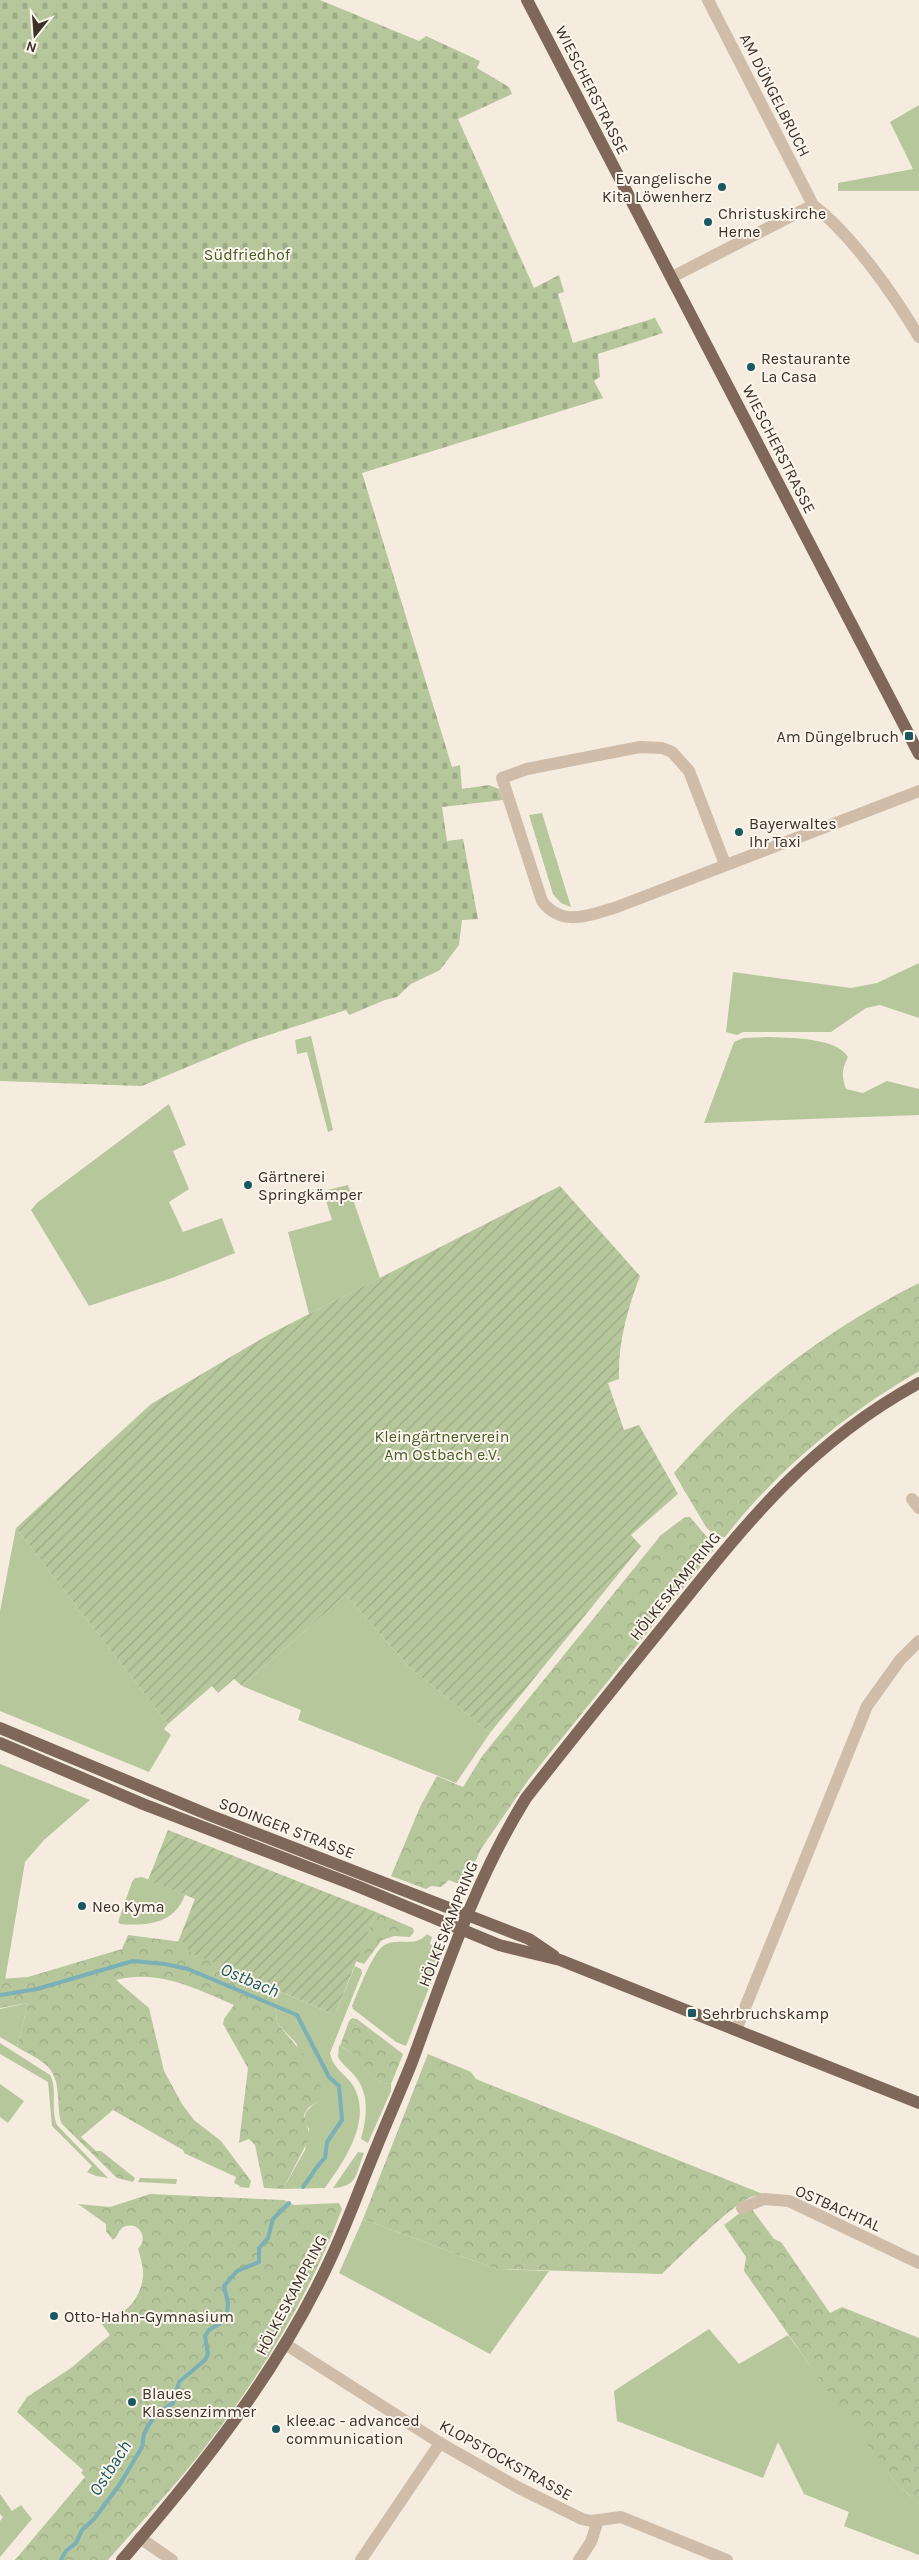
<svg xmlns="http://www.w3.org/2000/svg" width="919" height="2560" font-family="Karla,sans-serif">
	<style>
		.grass { fill: #b6c79c }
		.forest { fill: url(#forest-crowns) }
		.cemetery { fill: url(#cemetery-stones) }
		.garden { fill: url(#garden-furrows) }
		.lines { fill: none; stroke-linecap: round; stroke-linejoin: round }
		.stream { stroke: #7ab0b6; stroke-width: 4 }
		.minor { stroke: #cfbda9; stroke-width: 12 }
		.major { stroke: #7f6859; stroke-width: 12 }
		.poi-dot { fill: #1a5962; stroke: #fcf6ec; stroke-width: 2 }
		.labels { text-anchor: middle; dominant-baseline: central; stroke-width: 4; stroke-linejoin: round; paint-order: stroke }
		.street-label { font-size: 16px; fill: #3c3029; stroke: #fcf6ec }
		.poi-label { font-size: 16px; fill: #3c3029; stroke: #fcf6ec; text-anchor: start }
		.park-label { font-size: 16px; fill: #475d2a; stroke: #fcf6ec }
		.water-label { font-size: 18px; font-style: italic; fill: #1a5962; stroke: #fcf6ec }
	</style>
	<defs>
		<pattern id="forest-crowns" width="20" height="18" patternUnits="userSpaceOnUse" patternTransform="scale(1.25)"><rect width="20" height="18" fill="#b6c79c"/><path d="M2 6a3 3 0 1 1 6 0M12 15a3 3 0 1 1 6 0" fill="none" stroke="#9dab86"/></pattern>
		<pattern id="cemetery-stones" width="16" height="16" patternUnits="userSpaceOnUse" patternTransform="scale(1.25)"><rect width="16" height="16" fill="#b6c79c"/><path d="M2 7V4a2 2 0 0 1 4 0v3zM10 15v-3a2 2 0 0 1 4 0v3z" fill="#9dab86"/></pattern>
		<pattern id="garden-furrows" width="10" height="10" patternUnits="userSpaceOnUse" patternTransform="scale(1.25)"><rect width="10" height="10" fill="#b6c79c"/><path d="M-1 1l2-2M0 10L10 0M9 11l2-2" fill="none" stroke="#9dab86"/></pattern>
	</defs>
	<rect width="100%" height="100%" fill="#f5ecdf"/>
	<g class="grass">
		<path d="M 919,105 L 919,191 L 838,191 L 838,183 L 913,169 L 890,122 Z"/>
		<path d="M 542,813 L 571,907 L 561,903 L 553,894 L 529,815 Z"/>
		<path d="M 919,963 L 919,1018 L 880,1005 L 866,1008 L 831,1032 L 743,1032 L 737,1035 L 726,1032 L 733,972 L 851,988 L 877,983 Z"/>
		<path d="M 311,1036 L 333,1130 L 328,1132 L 307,1052 L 297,1054 L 295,1040 Z"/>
		<path d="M 768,1037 C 789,1038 836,1037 848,1057 C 842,1069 841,1076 846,1089 L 863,1093 L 887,1081 L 919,1089 L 919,1115 L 704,1123 L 734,1042 L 743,1038 Z"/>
		<path d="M 169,1104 L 186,1145 L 173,1151 L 189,1189 L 169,1202 L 183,1232 L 222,1218 L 235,1253 L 172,1278 L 89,1306 L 31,1210 L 38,1202 Z"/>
		<path d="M 348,1185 L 380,1278 L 309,1314 L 288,1232 L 332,1220 L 323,1191 Z"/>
		<path d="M 16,1528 L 168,1724 L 164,1729 L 171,1735 L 149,1772 L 0,1711 L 0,1611 Z"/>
		<path d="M 346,1595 L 409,1667 L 490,1733 L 456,1783 L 298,1720 L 301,1710 L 242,1686 Z"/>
		<path d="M 0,1764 L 90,1800 L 44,1840 L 25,1862 L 5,1980 L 0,1979 Z"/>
		<path d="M 142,1877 L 185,1895 C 174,1924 148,1926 120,1924 L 118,1922 L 132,1882 L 135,1878 Z"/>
		<path d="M 427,1934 L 432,1937 L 430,1944 L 444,1950 L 406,2046 L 396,2042 L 353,2009 L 352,2006 C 358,1992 372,1954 383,1946 C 398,1936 414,1949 427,1934 Z"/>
		<path d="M 355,1966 L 361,1969 L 362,1973 L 330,2053 C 332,2067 344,2073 352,2084 C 374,2118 345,2160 325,2188 L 283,2189 L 305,2150 L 309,2129 C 300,2115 307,2109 319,2101 L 296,2043 L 277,2023 L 275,2004 L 281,1992 L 335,2015 Z"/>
		<path d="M 28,2003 L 17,2047 L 0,2037 L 0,2009 Z"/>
		<path d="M 352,2018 L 357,2019 L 403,2054 L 400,2062 L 361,2026 L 349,2021 Z"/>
		<path d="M 0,2043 L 50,2075 C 58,2089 50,2109 57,2125 L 108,2178 L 96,2176 L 87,2172 L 92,2166 L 52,2126 L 48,2082 L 0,2054 Z"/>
		<path d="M 339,2045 C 343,2049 348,2050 352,2053 C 365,2063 373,2085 391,2084 L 391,2091 L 368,2143 L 361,2139 C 367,2117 370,2093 354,2075 C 349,2069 342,2064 338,2057 Z"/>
		<path d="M 0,2084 L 24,2101 L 8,2123 L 0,2117 Z"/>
		<path d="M 358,2152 L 364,2153 C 356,2173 358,2187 333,2188 Z"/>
		<path d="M 363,2219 L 496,2269 L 549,2271 L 490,2354 L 339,2273 Z"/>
		<path d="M 709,2329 L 739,2364 L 788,2335 L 897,2484 L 919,2504 L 919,2555 L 844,2526 L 849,2512 L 804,2494 L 778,2442 L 763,2478 L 617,2421 L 614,2391 Z"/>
		<path d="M 0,2494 L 12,2511 L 21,2505 L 32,2519 L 0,2557 L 0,2521 L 3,2517 L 0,2514 Z"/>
	</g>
	<g class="forest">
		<path d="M 919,1283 L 919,1371 C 844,1415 779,1468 725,1537 L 716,1537 L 706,1527 L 674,1473 C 743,1393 824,1331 919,1283 Z"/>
		<path d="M 685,1517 L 690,1517 L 712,1543 L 713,1551 L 529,1779 L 481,1849 L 464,1886 L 449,1880 L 441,1887 L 431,1886 L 426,1889 L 391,1876 L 421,1805 L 437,1776 L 463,1787 L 483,1755 L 661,1535 Z"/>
		<path d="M 376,1912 L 413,1928 L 414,1932 L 410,1937 L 394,1936 L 382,1940 L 364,1964 L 356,1961 Z"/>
		<path d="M 128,1935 L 182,1942 L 192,1953 L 281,1992 L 275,2004 L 277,2023 L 317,2070 L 321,2087 L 319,2101 L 308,2108 L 304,2115 L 310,2137 L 283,2189 L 264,2188 L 255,2145 L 249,2139 L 239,2143 L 248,2068 L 223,2024 L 224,2019 L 234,2005 C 196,1989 159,1969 116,1980 L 149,2008 L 164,2071 L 182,2104 L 194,2120 L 221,2141 L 251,2181 L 249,2188 L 239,2187 L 240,2186 L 234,2183 L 236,2177 L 184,2153 L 183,2150 L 113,2110 L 81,2137 L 96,2151 L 101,2151 L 135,2178 L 133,2182 L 117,2178 L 62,2124 C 58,2115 59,2106 58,2097 C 57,2064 42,2062 17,2047 L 28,2003 L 0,2008 L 0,1979 L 28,1977 L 122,1949 Z"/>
		<path d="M 349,2021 L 361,2026 L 380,2040 L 400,2062 L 391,2084 C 374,2085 365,2065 354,2055 C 350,2051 345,2049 340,2046 Z"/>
		<path d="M 428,2054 L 471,2072 L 476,2079 L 770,2197 C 766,2197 759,2195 754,2196 C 736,2200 678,2259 662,2274 L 496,2269 L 363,2219 Z"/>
		<path d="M 140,2178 L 177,2179 L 176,2184 L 138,2182 Z"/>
		<path d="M 150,2194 L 284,2200 L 294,2205 L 339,2203 L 342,2209 C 311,2292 263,2372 209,2442 C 178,2483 142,2521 108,2560 L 15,2560 L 85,2477 L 81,2473 L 83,2470 L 17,2412 L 27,2397 L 71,2368 L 110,2335 L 101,2323 C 108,2314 111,2315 121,2312 C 134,2307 144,2286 143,2273 C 143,2265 140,2256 138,2249 C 148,2240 141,2222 126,2226 C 118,2228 119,2236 113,2240 L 106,2231 L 106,2224 L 78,2204 L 110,2207 Z"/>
		<path d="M 751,2208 L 774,2239 L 781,2242 L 830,2313 L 842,2307 L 919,2338 L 919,2504 L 897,2484 L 842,2411 L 744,2271 L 746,2257 L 724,2225 L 741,2212 Z"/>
	</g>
	<path class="cemetery" d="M 0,0 L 320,0 L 419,41 L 426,36 L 480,61 L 477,68 L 509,87 L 512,94 L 458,119 L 534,288 L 559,275 L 564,292 L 558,294 L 573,343 L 655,318 L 663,333 L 598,354 L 600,377 L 594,381 L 603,398 L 362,473 L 452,767 L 460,765 L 462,789 L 489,785 L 499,789 L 503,800 L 442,807 L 447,841 L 463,839 L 478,919 L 462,920 L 459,945 L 440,970 L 411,984 L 397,997 L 385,1000 L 349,1015 L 346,1010 L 247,1042 L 142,1086 L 0,1081 Z"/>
	<g class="garden">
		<path d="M 560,1186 L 640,1276 C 627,1311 618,1342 619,1379 L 608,1383 L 624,1430 L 639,1425 L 678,1494 L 631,1535 L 641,1546 L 490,1733 L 409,1667 L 346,1595 L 242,1686 L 234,1679 L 218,1693 L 212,1686 L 168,1724 L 16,1528 L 151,1404 L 268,1335 Z"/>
		<path d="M 168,1830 L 376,1912 L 335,2015 L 191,1953 L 182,1942 L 178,1942 L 195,1899 L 148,1880 Z"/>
	</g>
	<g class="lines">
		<g class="stream">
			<path d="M 0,1995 L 37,1989 L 133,1961 L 165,1964 L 188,1969 L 297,2015 L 329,2077 L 339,2086 L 342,2120 L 327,2142 L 325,2158 C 316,2166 311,2177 303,2187"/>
			<path d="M 61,2560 L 66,2551 L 76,2543 L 82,2530 L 94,2519 L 120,2484 L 142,2447 L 144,2434 L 148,2426 L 157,2413 L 173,2403 L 179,2382 L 205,2360 L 208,2354 L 205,2336 L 209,2330 L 224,2321 L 227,2315 L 228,2303 L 224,2286 L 237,2271 L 259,2262 L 259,2248 L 268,2238 L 273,2219 L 289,2203"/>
		</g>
		<g class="minor">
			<path d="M 708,0 L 813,205 C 852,235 894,295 919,337"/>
			<path d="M 672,277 L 813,205"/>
			<path d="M 725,864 L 689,771 L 672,752 L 662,748 L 640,747 L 527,769 L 502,778 L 542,901 C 562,928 590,915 617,907 L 919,791"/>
			<path d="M 912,1499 L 919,1508"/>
			<path d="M 736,2030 L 867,1706 L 900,1660 L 919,1641"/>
			<path d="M 742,2208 L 764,2199 L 789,2201 L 919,2263"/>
			<path d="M 285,2344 L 440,2443 L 519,2488 L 582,2519 L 591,2521 L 621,2517 L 727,2560"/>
			<path d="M 140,2538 L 172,2560"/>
			<path d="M 361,2560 L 440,2443"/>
			<path d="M 579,2560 L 591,2542 L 598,2520"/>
		</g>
		<g class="major">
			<path d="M 527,0 L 919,754"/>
			<path d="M 0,1728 L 209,1815 L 529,1939 L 554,1956"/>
			<path d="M 0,1743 L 143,1804 L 357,1886 L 499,1945 L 560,1960 L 919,2103"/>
			<path d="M 122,2560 C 202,2467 278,2372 330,2260 C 347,2224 360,2187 375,2151 C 387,2121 400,2092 412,2062 C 445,1972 475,1880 526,1798 C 572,1739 619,1681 666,1623 C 744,1526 807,1444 919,1383"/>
		</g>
	</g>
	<g class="poi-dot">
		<circle cx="722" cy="187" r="5"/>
		<circle cx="708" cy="222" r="5"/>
		<circle cx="751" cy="367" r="5"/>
		<rect x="904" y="731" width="10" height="10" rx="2.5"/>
		<circle cx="739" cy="832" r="5"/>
		<circle cx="248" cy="1185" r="5"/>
		<circle cx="82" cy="1906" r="5"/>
		<rect x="687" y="2008" width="10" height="10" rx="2.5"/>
		<circle cx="54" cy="2316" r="5"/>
		<circle cx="132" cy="2402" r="5"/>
		<circle cx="276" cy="2429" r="5"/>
	</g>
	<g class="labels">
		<g class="street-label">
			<text transform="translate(592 90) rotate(63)">WIESCHERSTRASSE</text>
			<text transform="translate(775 95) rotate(63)">AM DÜNGELBRUCH</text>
			<text transform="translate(779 449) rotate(63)">WIESCHERSTRASSE</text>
			<text transform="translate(675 1586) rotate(-51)">HÖLKESKAMPRING</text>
			<text transform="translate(287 1828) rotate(21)">SODINGER STRASSE</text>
			<text transform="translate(448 1924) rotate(-68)">HÖLKESKAMPRING</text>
			<text transform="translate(838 2208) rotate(24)">OSTBACHTAL</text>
			<text transform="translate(291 2295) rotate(-62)">HÖLKESKAMPRING</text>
			<text transform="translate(506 2460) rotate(29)">KLOPSTOCKSTRASSE</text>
		</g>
		<g class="poi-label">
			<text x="712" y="178" text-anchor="end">Evangelische<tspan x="712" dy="18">Kita Löwenherz</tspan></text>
			<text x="718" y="213">Christuskirche<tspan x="718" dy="18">Herne</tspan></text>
			<text x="761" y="358">Restaurante<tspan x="761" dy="18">La Casa</tspan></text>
			<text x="899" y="736" text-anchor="end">Am Düngelbruch</text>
			<text x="749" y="823">Bayerwaltes<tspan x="749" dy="18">Ihr Taxi</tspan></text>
			<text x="258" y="1176">Gärtnerei<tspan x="258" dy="18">Springkämper</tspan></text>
			<text x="92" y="1906">Neo Kyma</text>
			<text x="702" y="2013">Sehrbruchskamp</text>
			<text x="64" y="2316">Otto-Hahn-Gymnasium</text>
			<text x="142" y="2393">Blaues<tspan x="142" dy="18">Klassenzimmer</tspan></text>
			<text x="286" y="2420">klee.ac - advanced<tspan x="286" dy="18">communication</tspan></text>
		</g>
		<g class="park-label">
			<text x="247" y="254">Südfriedhof</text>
			<text x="442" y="1436">Kleingärtnerverein<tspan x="442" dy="18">Am Ostbach e.V.</tspan></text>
		</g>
		<g class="water-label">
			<text transform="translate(250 1980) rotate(23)">Ostbach</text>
			<text transform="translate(110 2468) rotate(-57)">Ostbach</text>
		</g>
	</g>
	<g transform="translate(35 35) rotate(197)" stroke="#fcf6ec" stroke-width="4" paint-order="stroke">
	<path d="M0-4L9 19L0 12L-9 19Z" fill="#3c3029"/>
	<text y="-8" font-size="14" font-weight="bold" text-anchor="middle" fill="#3c3029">N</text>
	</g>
</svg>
